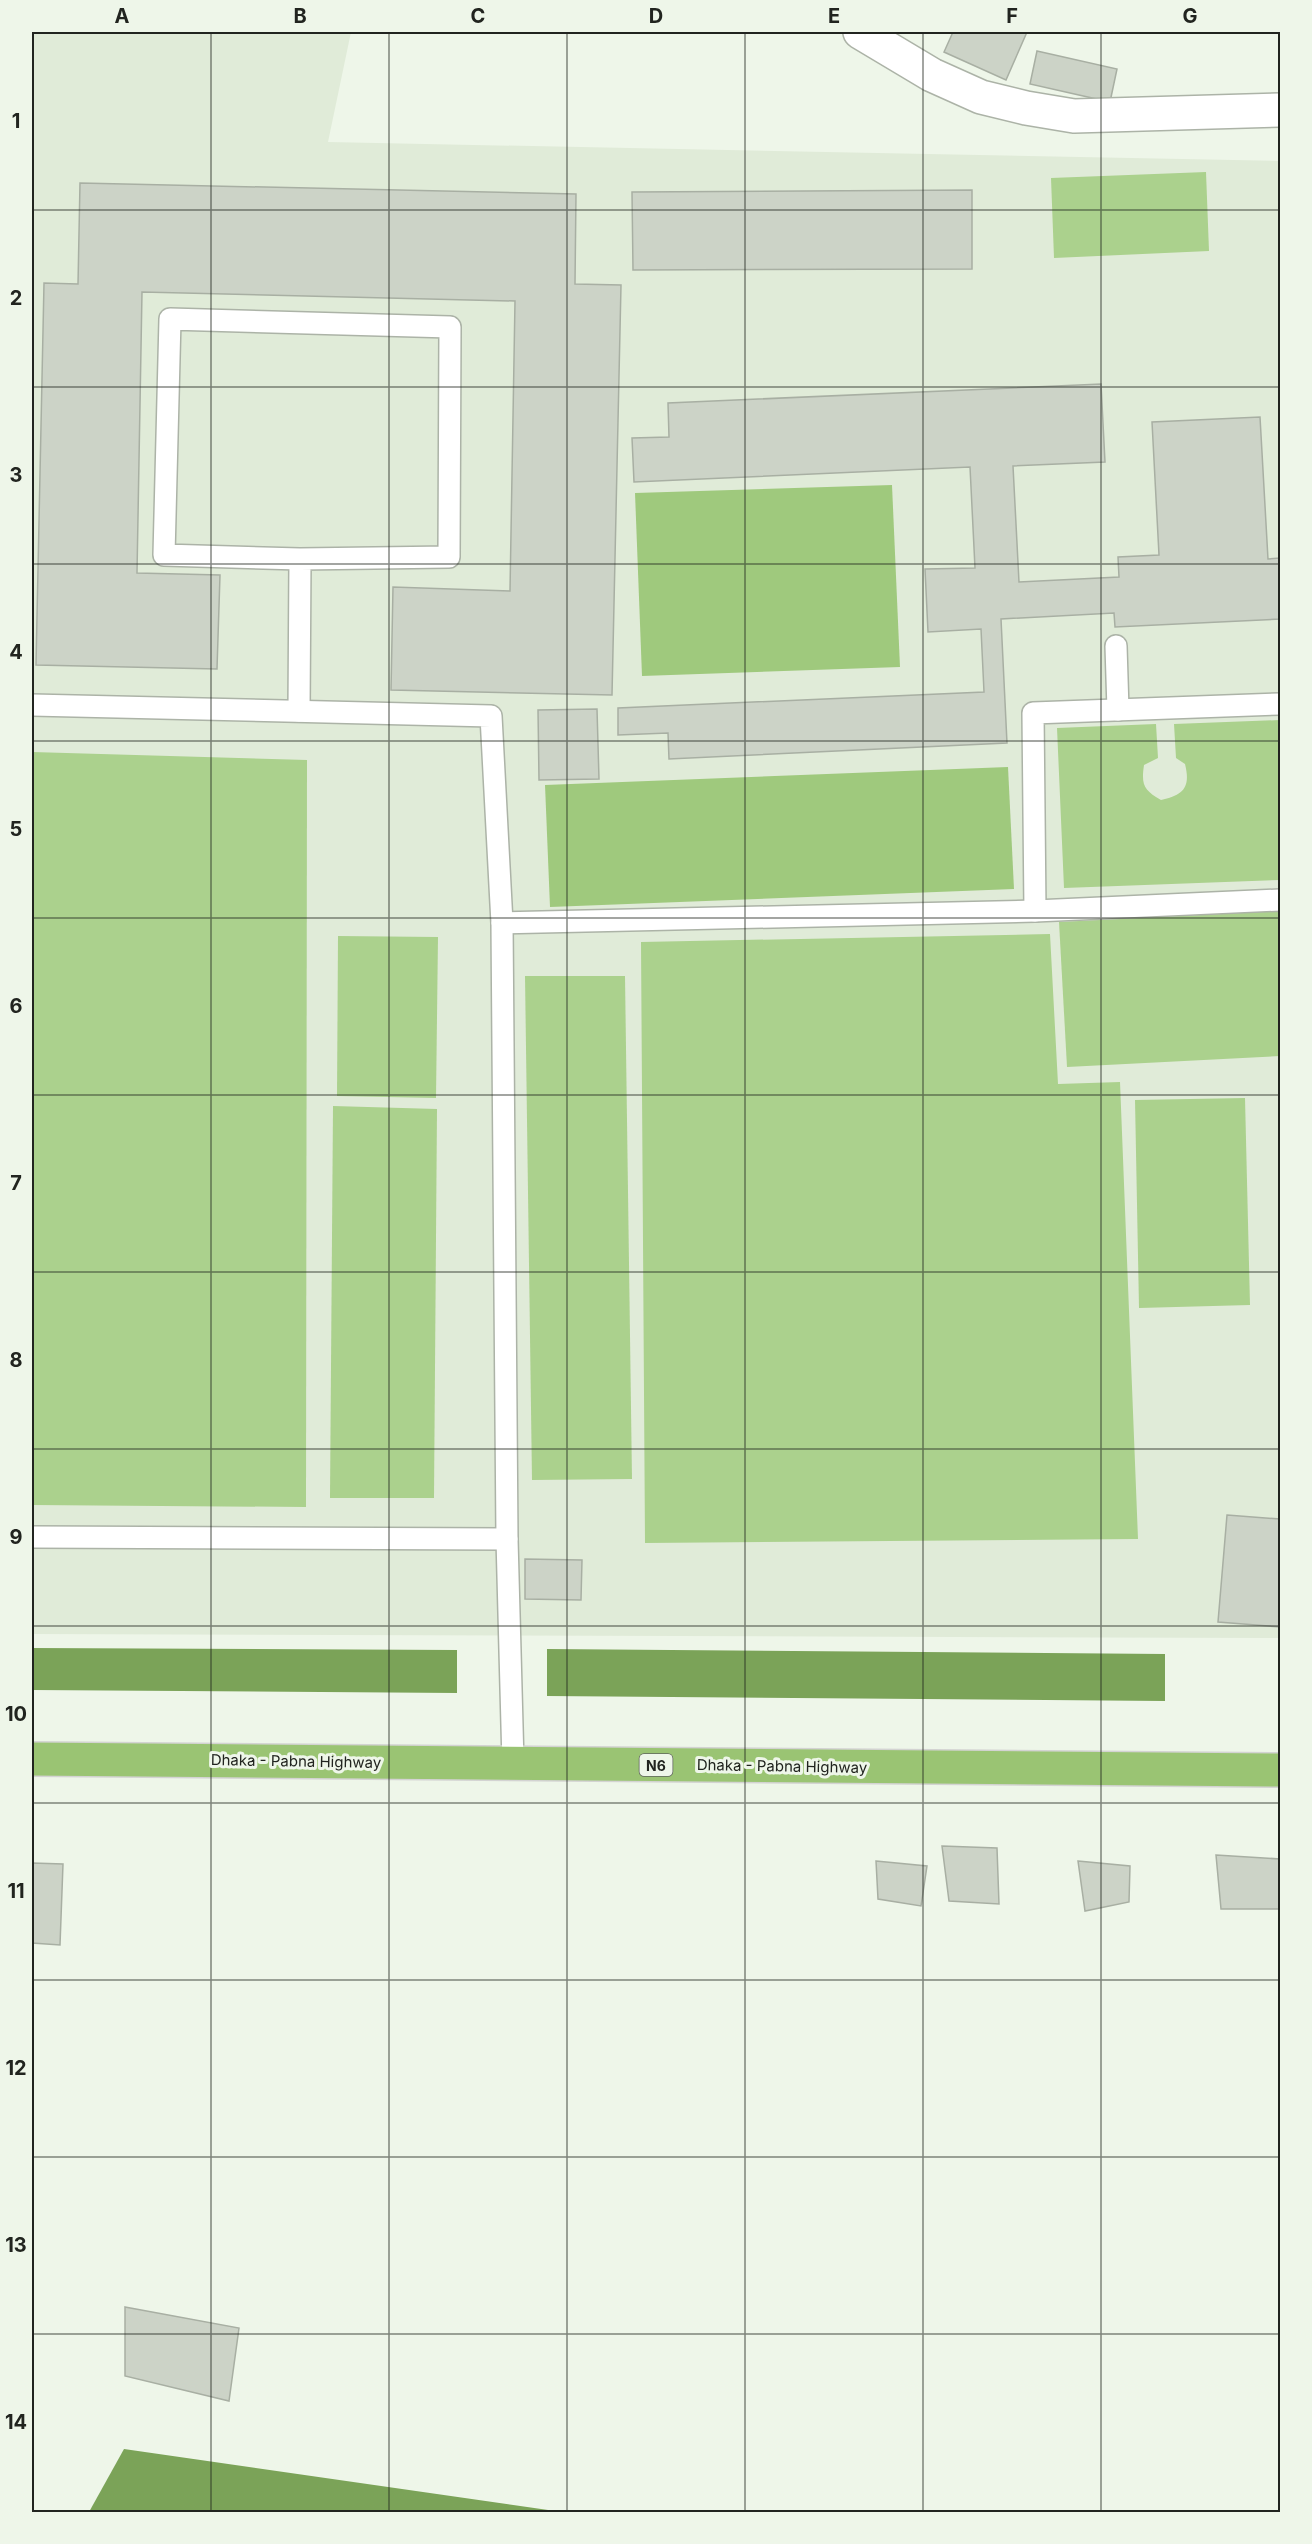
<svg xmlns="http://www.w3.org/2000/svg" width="1312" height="2544" font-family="Inter,sans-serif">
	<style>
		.built { fill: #e0ebd8 }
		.green { fill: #abd18d }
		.forest { fill: #9fc97d }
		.water { fill: #7ba358 }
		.building { fill: #ccd3c7; stroke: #a8afa3; stroke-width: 1.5 }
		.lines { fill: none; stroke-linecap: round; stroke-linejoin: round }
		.service-casing { stroke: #acb3a7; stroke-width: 24 }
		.minor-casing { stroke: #acb3a7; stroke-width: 36 }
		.trunk-casing { stroke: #d3d3d2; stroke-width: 36 }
		.service { stroke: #fff; stroke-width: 21 }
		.minor { stroke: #fff; stroke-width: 33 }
		.trunk { stroke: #9ac473; stroke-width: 33 }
		.grid { fill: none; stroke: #21241f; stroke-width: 1.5; stroke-opacity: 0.55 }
		.labels { text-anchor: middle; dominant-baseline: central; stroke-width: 6; stroke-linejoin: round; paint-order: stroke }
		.shield { fill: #eef6e9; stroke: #5e635c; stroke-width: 1.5 }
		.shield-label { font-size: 14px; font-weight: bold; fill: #21241f }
		.street-label { font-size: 15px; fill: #21241f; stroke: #eef6e9 }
		.neatline { fill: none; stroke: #21241f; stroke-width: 2 }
		.grid-label { font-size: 20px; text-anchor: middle; font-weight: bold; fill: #21241f }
	</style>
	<rect width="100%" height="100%" fill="#eef6e9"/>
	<path class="built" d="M 32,32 L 351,32 L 328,142 L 1280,161 L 1280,1638 L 32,1634 Z"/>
	<g class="green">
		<path d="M 1206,172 L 1209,251 L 1054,258 L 1051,178 Z"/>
		<path d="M 1280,720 L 1280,880 L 1064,888 L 1057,728 L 1156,724 L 1158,758 L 1144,765 C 1141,785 1144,790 1161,800 C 1183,795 1191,788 1185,764 L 1176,758 L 1174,724 Z"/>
		<path d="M 32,752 L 307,760 L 306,1507 L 32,1505 Z"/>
		<path d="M 1280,911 L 1280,1056 L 1067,1067 L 1059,922 Z"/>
		<path d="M 1050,934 L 1058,1084 L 1120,1082 L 1138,1539 L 645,1543 L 641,942 Z"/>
		<path d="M 338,936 L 438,937 L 436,1098 L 337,1096 Z"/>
		<path d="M 525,976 L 625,976 L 632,1479 L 532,1480 Z"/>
		<path d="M 1245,1098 L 1250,1305 L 1139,1308 L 1135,1100 Z"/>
		<path d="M 333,1106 L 437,1109 L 434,1498 L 330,1498 Z"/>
	</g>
	<g class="forest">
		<path d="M 892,485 L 900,667 L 642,676 L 635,493 Z"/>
		<path d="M 1008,767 L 1014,889 L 550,907 L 545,785 Z"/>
	</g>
	<g class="water">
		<path d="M 32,1648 L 457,1650 L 457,1693 L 32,1690 Z"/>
		<path d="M 547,1649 L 1165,1654 L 1165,1701 L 547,1696 Z"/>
		<path d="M 124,2449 L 562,2512 L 89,2512 Z"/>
	</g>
	<g class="building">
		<path d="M 953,32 L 1027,32 L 1006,80 L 944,52 Z"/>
		<path d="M 1037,51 L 1117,69 L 1110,102 L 1030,84 Z"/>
		<path d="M 80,183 L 576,194 L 575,284 L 621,285 L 612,695 L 391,690 L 393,587 L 510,591 L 515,301 L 142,292 L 137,573 L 220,575 L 217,669 L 36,665 L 44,283 L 78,284 Z"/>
		<path d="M 972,190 L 972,269 L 633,270 L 632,192 Z"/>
		<path d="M 1101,384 L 1105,462 L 1013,466 L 1019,582 L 1119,577 L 1118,557 L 1159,555 L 1152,422 L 1260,417 L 1268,559 L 1280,558 L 1280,619 L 1115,627 L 1114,613 L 1001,619 L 1007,743 L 669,759 L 668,733 L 618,735 L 618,708 L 984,692 L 981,629 L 928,632 L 925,569 L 975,568 L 970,467 L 634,482 L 632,438 L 669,437 L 668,403 Z"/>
		<path d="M 597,709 L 599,779 L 539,780 L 538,710 Z"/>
		<path d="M 1227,1515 L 1280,1519 L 1280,1627 L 1218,1622 Z"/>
		<path d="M 525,1559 L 582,1560 L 581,1600 L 525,1599 Z"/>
		<path d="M 942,1846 L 997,1848 L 999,1904 L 949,1901 Z"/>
		<path d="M 1216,1855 L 1280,1859 L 1280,1909 L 1221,1909 Z"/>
		<path d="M 876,1861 L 927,1866 L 921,1906 L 878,1899 Z"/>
		<path d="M 1078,1861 L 1130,1866 L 1129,1902 L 1085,1911 Z"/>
		<path d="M 32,1863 L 63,1864 L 60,1945 L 32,1943 Z"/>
		<path d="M 125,2307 L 239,2328 L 229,2401 L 125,2376 Z"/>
	</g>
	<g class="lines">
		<defs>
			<g id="service">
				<path d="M 1116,646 L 1118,710"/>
				<path d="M 32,705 L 491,716 L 502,923 L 507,1539 L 513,1763"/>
				<path d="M 299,711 L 300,559 L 449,557 L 450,327 L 170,319 L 164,555 L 300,559"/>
				<path d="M 1035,911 L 1033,713 L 1280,704"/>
				<path d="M 502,923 L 1035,911 L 1280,900"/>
				<path d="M 32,1537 L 507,1539"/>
			</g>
			<path id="minor" d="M 860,32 L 932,75 L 981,97 L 1026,108 L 1074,116 L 1280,110"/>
			<path id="trunk" d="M 32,1759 L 1280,1770"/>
		</defs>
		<use href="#service" class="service-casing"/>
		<use href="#minor" class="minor-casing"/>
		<use href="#trunk" class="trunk-casing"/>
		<use href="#service" class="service"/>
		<use href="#minor" class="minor"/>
		<use href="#trunk" class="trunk"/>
	</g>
	<path class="grid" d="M 211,32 L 211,2512M 389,32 L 389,2512M 567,32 L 567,2512M 745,32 L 745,2512M 923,32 L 923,2512M 1101,32 L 1101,2512M 32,210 L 1280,210M 32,387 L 1280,387M 32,564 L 1280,564M 32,741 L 1280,741M 32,918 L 1280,918M 32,1095 L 1280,1095M 32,1272 L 1280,1272M 32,1449 L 1280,1449M 32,1626 L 1280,1626M 32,1803 L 1280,1803M 32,1980 L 1280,1980M 32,2157 L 1280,2157M 32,2334 L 1280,2334"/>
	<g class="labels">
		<rect class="shield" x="639.5" y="1754" width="33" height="22" rx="4.5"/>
		<g class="shield-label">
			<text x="656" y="1765">N6</text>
		</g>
		<g class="street-label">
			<text transform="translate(296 1761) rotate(1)">Dhaka - Pabna Highway</text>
			<text transform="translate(782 1766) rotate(1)">Dhaka - Pabna Highway</text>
		</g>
	</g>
	<rect width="1312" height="2544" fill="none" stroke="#eef6e9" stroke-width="66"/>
	<rect x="33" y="33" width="1246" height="2478" class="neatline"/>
	<g class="grid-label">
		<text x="122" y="23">A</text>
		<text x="300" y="23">B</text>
		<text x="478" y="23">C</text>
		<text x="656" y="23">D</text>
		<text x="834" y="23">E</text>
		<text x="1012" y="23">F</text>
		<text x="1190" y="23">G</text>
		<text x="16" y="128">1</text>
		<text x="16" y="305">2</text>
		<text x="16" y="482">3</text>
		<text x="16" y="659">4</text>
		<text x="16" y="836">5</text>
		<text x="16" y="1013">6</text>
		<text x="16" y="1190">7</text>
		<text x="16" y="1367">8</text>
		<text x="16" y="1544">9</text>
		<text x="16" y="1721">10</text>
		<text x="16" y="1898">11</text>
		<text x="16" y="2075">12</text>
		<text x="16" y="2252">13</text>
		<text x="16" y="2429">14</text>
	</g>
</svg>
